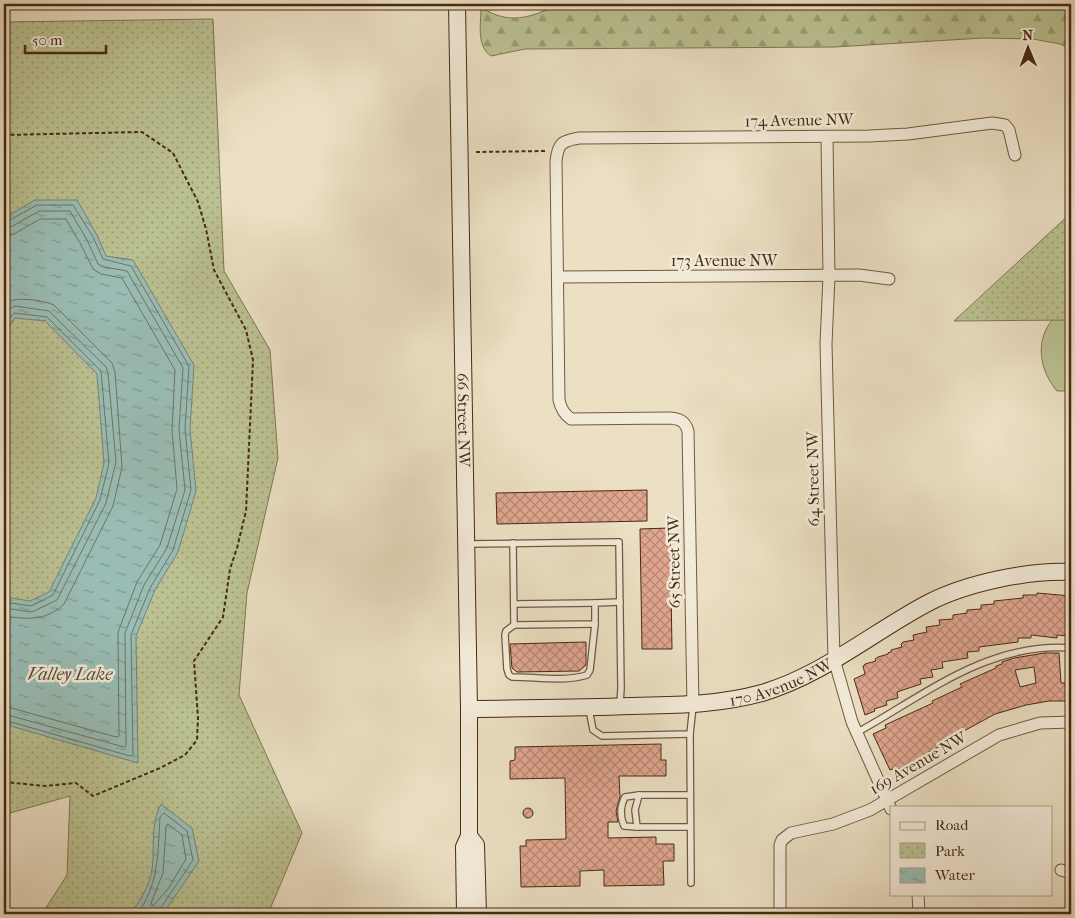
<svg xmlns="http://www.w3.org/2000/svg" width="1075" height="918" font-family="'IM FELL French Canon',serif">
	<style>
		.grass { fill: #bbc192; stroke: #817652 }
		.forest { fill: url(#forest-firs); stroke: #817652 }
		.park { fill: url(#park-dots); stroke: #817652 }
		.water { fill: url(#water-ripples); stroke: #788274 }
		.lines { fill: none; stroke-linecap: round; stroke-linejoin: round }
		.shore { stroke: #707464; stroke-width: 1 }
		.building { fill: url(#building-cross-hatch); stroke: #472a12; fill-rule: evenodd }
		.lane-casing { stroke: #70583e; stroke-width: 8 }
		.street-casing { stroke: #70583e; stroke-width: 13 }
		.secondary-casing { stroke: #472a12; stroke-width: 18 }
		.path { stroke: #472a12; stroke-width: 2; stroke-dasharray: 4 2.5; stroke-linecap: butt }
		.lane { stroke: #f3ebd9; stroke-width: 5.5 }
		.street { stroke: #f3ebd9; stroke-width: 11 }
		.secondary { stroke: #f3ebd9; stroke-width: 16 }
		.labels { text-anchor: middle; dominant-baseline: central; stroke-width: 5; stroke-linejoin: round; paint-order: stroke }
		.street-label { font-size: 16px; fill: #472a12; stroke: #f3ebd9 }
		.water-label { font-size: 18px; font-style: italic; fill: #5c4f3b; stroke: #f3ebd9 }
	</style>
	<defs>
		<pattern id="forest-firs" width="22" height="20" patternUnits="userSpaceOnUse" patternTransform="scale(1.25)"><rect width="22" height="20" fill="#bbc192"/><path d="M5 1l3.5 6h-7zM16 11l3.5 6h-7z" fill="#9a9d76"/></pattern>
		<pattern id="park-dots" width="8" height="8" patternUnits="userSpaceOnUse" patternTransform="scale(1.25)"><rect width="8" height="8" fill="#bbc192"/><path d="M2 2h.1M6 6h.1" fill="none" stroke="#9a9d76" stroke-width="1.8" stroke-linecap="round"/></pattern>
		<pattern id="water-ripples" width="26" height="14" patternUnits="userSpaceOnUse" patternTransform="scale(1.25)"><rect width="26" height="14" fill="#99bdb5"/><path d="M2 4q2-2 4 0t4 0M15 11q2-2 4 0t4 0" fill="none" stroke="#7f9a92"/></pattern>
		<pattern id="building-cross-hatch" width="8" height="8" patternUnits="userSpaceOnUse" patternTransform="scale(1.25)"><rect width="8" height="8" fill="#e1a690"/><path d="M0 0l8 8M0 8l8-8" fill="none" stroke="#b88774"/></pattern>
	</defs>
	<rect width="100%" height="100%" fill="#ece0c4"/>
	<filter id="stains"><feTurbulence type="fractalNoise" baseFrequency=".004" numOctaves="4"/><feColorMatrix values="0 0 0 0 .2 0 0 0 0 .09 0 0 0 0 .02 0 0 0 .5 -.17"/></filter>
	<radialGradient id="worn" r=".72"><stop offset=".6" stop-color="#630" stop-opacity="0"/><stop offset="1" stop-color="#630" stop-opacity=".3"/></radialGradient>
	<path class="grass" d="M 1071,305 L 1071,391 L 1057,391 C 1040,371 1034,341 1053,319 C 1058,314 1065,309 1071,305 Z"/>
	<path class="forest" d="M 559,4 L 1071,4 L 1071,49 L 1060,44 L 1033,39 L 983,38 L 835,47 L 525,49 L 491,56 C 476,46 481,24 481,8 C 488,11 496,16 504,17 C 523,21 543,12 559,4 Z"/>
	<g class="park">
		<path d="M 213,19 L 224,271 L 270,350 L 278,458 L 247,593 L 239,695 L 302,833 L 268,914 L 42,914 L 67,875 L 70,796 L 10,813 L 4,811 L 4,22 Z"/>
		<path d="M 1071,213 L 1071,320 L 954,321 Z"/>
	</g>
	<g class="water">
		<path d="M 35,200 L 77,200 L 97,235 L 106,256 L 133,260 L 194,365 L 190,429 L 196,491 L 178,552 L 155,590 L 136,636 L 138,763 L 4,724 L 4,594 L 5,597 L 30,601 L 49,592 L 96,498 L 104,463 L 97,374 L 45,321 L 15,318 L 4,334 L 4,218 Z"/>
		<path d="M 161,804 L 192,828 L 199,861 L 163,914 L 130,914 C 140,902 150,884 152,869 C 155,847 150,824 161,804 Z"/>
	</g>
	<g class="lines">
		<g class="shore">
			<path d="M 4,222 L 8,221 L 37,205 L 73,205 L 93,237 L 103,259 L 131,266 L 189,366 L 185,429 L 191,490 L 173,550 L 150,588 L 131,635 L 133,755 L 130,756 L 4,720"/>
			<path d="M 4,228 L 11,227 L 39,211 L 70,211 L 87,240 L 98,264 L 104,267 L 127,271 L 183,368 L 179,429 L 185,490 L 167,548 L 144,585 L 125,633 L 126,746 L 124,747 L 4,714"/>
			<path d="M 4,236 L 14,234 L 40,219 L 66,219 L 80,243 L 93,269 L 101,274 L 122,278 L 175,370 L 172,430 L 177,489 L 160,545 L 137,582 L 118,632 L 119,736 L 116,737 L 4,706"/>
			<path d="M 4,303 C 15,296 43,300 54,305 L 112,363 L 115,372 L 122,467 L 113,506 L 64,604 C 45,622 26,619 4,616"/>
			<path d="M 4,314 L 9,309 L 15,306 L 49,311 L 106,367 L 108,373 L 116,462 L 106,503 L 57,600 L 32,612 L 4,608"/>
			<path d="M 4,325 L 14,313 L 47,317 L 101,371 L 109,463 L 100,500 L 53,595 L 31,606 L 4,602"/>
			<path d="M 168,824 L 182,835 L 186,859 L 168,889 L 153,906 L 151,903 L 163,873 L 166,827 Z"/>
			<path d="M 137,914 C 159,886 158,851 160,817 L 164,813 L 187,831 L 193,860 L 160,909 L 159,914"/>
		</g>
	</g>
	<g class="building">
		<path d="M 647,490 L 647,521 L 497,524 L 496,493 Z"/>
		<path d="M 670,528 L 672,649 L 642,649 L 640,529 Z"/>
		<path d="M 1037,593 L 1071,596 L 1071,621 L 1069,636 L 1057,635 L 1057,638 L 1031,635 L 1031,638 L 1018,638 L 1018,642 L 979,647 L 979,651 L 967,652 L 968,658 L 942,662 L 943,668 L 931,670 L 933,677 L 920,679 L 921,684 L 897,692 L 898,698 L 886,701 L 887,705 L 874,709 L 875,711 L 865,715 L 854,679 L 865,674 L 863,666 L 865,665 L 865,664 L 876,661 L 875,659 L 878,657 L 888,654 L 888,653 L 891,652 L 891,650 L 902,647 L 901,644 L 903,642 L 914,640 L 913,635 L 927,632 L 926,627 L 940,625 L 939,620 L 953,619 L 953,615 L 967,613 L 967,610 L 981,609 L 981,605 L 994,604 L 994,601 L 1023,598 L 1023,595 L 1037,595 Z"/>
		<path d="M 586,642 L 586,665 L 579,671 L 517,672 L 512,668 L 510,644 Z"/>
		<path d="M 1045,653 L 1059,653 L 1061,683 L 1071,683 L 1071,701 L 1049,701 L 1026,705 L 995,714 L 953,737 L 954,739 L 923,755 L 924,756 L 919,759 L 920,760 L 903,768 L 897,769 L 896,768 L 890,770 L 873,734 L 886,728 L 885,725 L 933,703 L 932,701 L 962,687 L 960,684 L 996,668 L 996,666 L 1002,664 L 1002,662 L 1014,658 ZM 1034,667 L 1036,683 L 1020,687 L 1015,670 Z"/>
		<path d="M 661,744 L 661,760 L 666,760 L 666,776 L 619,776 L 620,797 L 616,811 L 618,822 L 608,822 L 608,838 L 656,837 L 656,844 L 674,844 L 674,861 L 663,861 L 664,885 L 604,886 L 604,870 L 580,871 L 580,886 L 521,887 L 520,846 L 526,846 L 526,840 L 566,839 L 565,778 L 510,779 L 510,761 L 515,760 L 515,747 Z"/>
		<circle cx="528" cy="813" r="5"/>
	</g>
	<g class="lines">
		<defs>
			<g id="lane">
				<path d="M 513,543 L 514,625 L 595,624 L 595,603 L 620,602"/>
				<path d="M 468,544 L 619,542 L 621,688 L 620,704"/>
				<path d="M 514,604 L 595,603"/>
				<path d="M 514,625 L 506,631 L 505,635 L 507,669 L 509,675 L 512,677 C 536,677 564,682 587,675 L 590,670 L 595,624"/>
				<path d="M 589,709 L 593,730 L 602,736 L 690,734 L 693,706"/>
				<path d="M 856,733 C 925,695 988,642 1071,648"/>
				<path d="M 690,734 L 691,883"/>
				<path d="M 690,795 L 639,795 L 635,810 L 637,827 L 690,827"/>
				<path d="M 637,827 L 624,826 C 620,816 620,806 625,797 L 639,795"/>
			</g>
			<g id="street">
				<path d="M 827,137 L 829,276 L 826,344 L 834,659 L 852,722 L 891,809"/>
				<path d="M 558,277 L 859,275 L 889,279"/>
				<path d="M 693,705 L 688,431 C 685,421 680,419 670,418 L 571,419 C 564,414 561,409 559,400 L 556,161 C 558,143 562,141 579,138 L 869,136 L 908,134 L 992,123 L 1005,125 L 1009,130 L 1015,155"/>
				<path d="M 1061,870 L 1071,873"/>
				<path d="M 918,894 L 919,914"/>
				<path d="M 780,914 L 780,845 L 782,840 L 791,833 L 833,824 L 870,810 L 999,735 L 1040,723 L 1071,722"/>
			</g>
			<g id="secondary">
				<path id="s1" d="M 457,4 L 469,709 L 469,836 L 464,847 L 465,914"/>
				<path id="s2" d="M 469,709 C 523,708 577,708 631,706 C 676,705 719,705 762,693 C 823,675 873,632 928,603 C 966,583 1029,570 1071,572"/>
				<path d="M 469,836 L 476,845 L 478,914"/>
			</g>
		</defs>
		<use href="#lane" class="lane-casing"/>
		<use href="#street" class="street-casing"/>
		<use href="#secondary" class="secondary-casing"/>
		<g class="path">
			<path d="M 4,135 L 142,132 L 173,153 L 198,202 L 206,229 L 214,270 L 246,330 L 253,360 L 246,511 L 237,548 L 230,569 L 223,617 L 194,661 L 198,718 L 197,740 L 185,755 L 160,768 L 93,796 L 76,783 L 45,786 L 4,782"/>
			<path d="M 476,152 L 547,151"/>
		</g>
		<use href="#lane" class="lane"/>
		<use href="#street" class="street"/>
		<use href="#secondary" class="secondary"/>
	</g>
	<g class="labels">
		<g class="street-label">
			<text transform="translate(799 120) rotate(-1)">174 Avenue NW</text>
			<text x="724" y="260">173 Avenue NW</text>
			<text stroke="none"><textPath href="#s1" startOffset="416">66 Street NW</textPath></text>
			<text transform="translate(813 479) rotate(-91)">64 Street NW</text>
			<text transform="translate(674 562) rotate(-91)">65 Street NW</text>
			<text stroke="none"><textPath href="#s2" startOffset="315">170 Avenue NW</textPath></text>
			<text transform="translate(918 763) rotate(-30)">169 Avenue NW</text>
		</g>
		<g class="water-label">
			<text x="70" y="674">Valley Lake</text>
		</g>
	</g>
	<rect width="1075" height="918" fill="none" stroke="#ece0c4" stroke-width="20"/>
	<rect x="5" y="5" width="1065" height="908" fill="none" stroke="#472a12" stroke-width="2.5"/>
	<rect x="10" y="10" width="1055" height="898" fill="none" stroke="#472a12"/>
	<rect x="890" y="806" width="162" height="90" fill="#f3ebd9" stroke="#ae9e89"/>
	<rect x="900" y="822" width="25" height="8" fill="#f3ebd9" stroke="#ae9e89"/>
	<text x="935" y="830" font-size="15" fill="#472a12">Road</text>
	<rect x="900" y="843" width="25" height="15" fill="url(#park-dots)" stroke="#ae9e89"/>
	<text x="935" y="856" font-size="15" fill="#472a12">Park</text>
	<rect x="900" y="868" width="25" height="15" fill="url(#water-ripples)" stroke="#ae9e89"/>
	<text x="935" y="880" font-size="15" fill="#472a12">Water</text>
	<g transform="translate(1028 48) rotate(359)" stroke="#f3ebd9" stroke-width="4" paint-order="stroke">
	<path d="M0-4L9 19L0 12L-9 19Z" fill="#472a12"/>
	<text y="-8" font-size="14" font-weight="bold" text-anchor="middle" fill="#472a12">N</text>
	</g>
	<path d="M25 45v8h81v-8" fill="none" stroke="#472a12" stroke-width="2.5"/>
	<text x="32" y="45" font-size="15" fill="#472a12" stroke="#f3ebd9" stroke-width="4" paint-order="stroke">50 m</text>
	<rect width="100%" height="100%" filter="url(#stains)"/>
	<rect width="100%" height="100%" fill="url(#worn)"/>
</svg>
